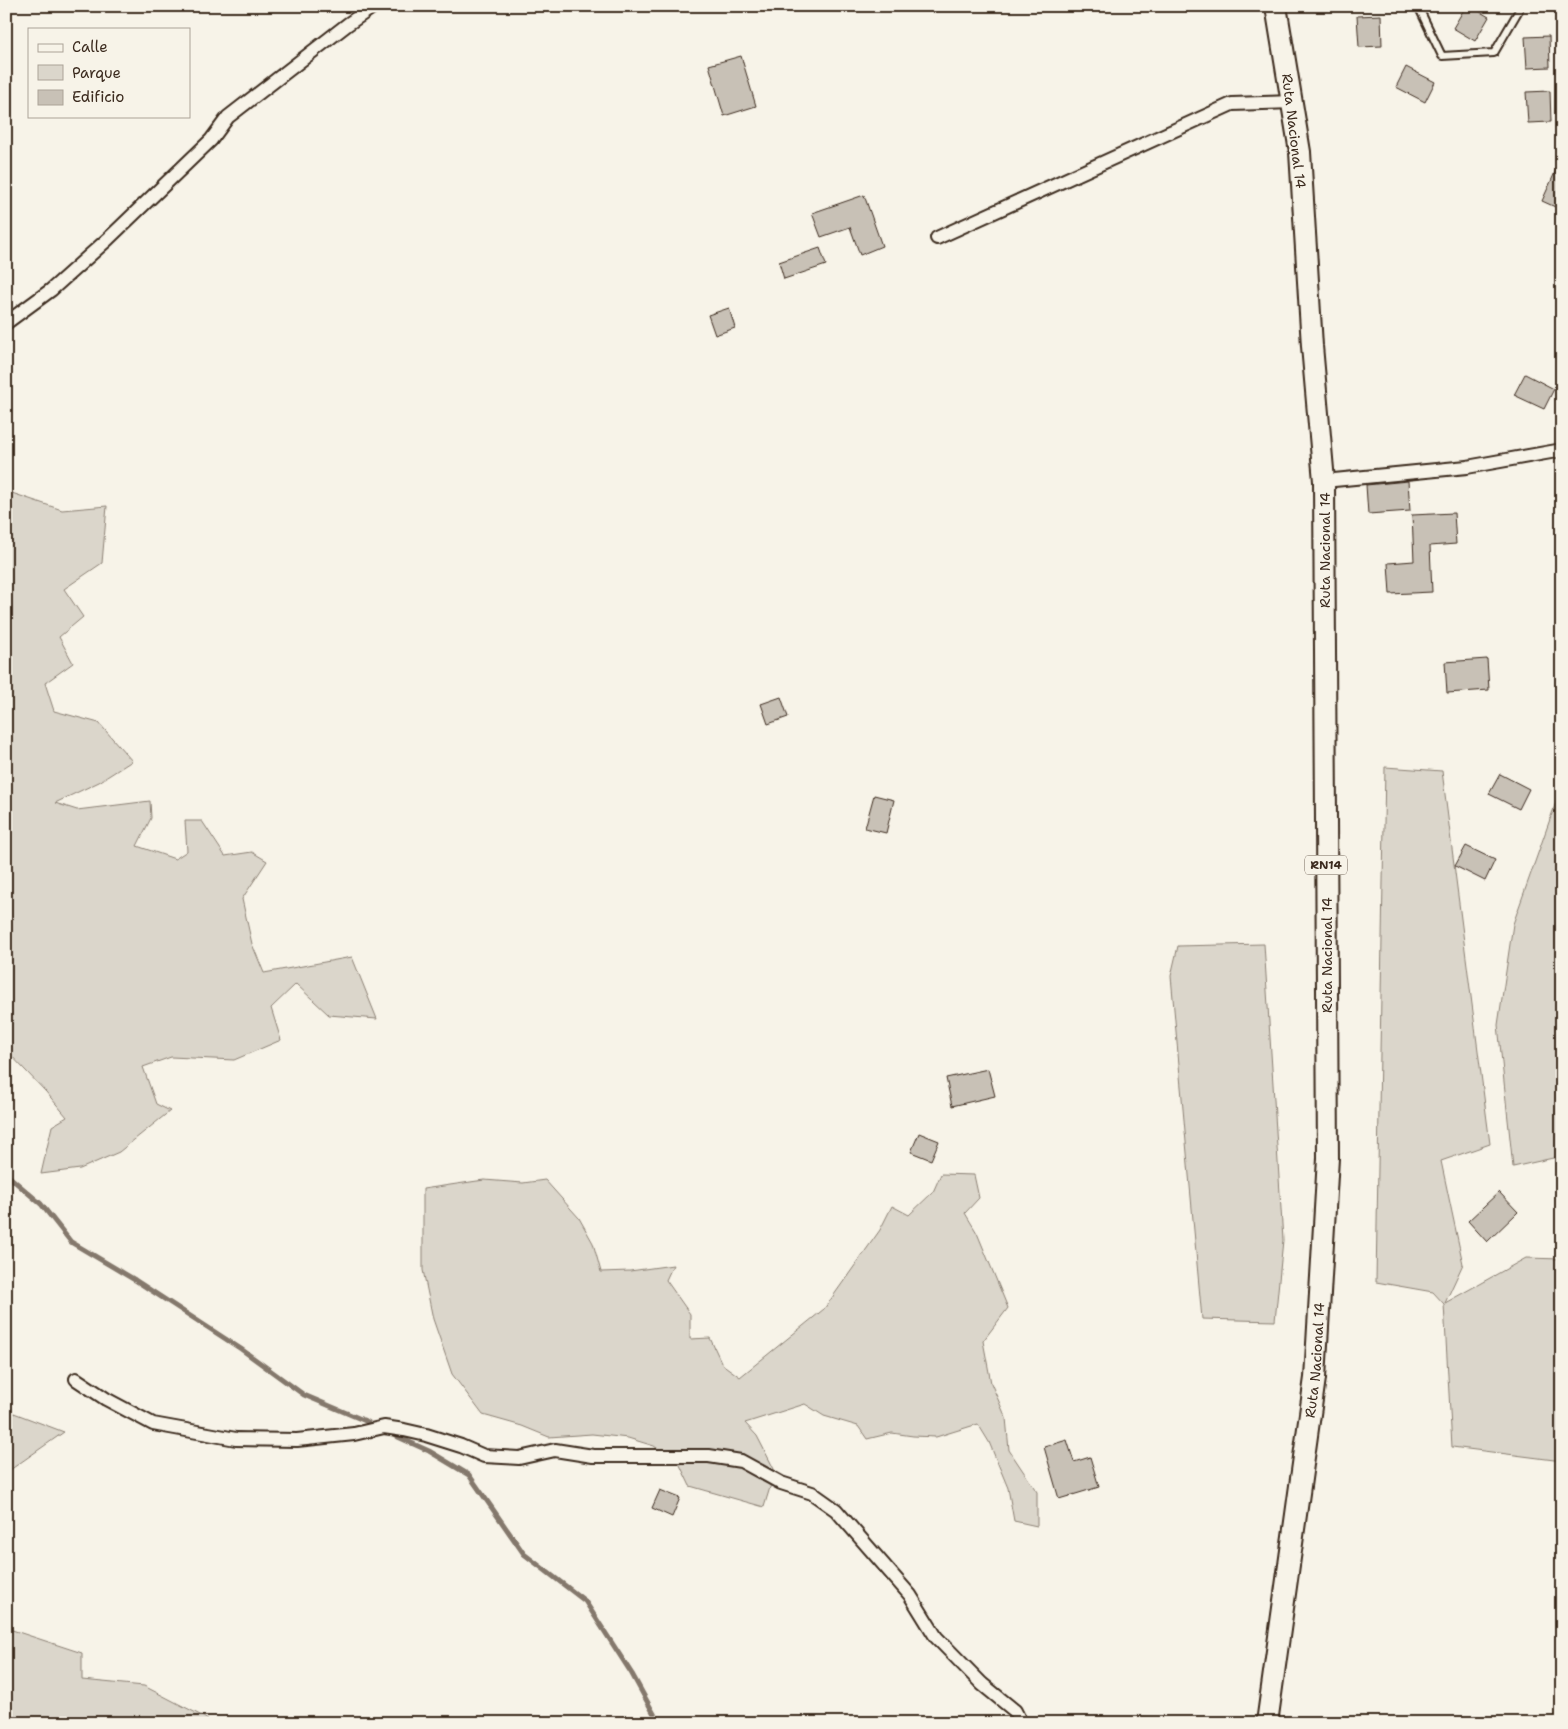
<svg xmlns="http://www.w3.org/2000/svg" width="1568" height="1729" font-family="'Shantell Sans',sans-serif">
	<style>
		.green { fill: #dbd6cb; stroke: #8b8074 }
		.water { fill: #b4aca0; stroke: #84786c }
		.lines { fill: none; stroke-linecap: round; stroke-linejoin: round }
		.stream { stroke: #84786c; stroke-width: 5 }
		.building { fill: #c8c1b6; stroke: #3b2a1e }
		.service-casing { stroke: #3b2a1e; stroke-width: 10 }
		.minor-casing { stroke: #3b2a1e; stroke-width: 16 }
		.trunk-casing { stroke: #3b2a1e; stroke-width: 24 }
		.service { stroke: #f7f3e8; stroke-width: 6 }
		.minor { stroke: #f7f3e8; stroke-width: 12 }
		.trunk { stroke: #f7f3e8; stroke-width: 20 }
		.labels { text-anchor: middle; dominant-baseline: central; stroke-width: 4; stroke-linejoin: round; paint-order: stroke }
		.shield { fill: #f7f3e8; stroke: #73665b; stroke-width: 1 }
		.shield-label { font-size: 12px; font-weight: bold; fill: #3b2a1e }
		.street-label { font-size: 14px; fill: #3b2a1e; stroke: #f7f3e8 }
	</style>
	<rect width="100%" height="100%" fill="#f7f3e8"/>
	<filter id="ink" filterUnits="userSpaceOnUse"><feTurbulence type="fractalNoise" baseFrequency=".02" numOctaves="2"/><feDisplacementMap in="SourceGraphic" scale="10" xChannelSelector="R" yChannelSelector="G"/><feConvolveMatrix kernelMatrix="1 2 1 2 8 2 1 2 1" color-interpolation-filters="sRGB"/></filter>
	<g filter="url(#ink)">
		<g class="green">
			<path d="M 6,489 L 9,492 L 62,510 L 107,506 L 102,563 L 64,589 L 83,617 L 59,637 L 73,663 L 45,683 L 54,711 L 99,723 L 132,761 L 99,782 L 55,803 L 77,810 L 150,801 L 151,818 L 137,846 L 175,859 L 187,851 L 185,821 L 202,821 L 225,856 L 252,852 L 267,861 L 242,899 L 252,944 L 264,973 L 352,957 L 377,1019 L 329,1015 L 296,984 L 271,1008 L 281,1040 L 234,1060 L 171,1057 L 143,1067 L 156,1104 L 170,1111 L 119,1152 L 80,1169 L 41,1174 L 52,1126 L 67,1117 L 46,1092 L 6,1050 Z"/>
			<path d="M 1385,767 L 1442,771 L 1490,1144 L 1441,1161 L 1463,1264 L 1445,1303 L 1526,1258 L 1562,1259 L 1562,1461 L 1452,1447 L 1444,1304 L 1433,1292 L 1376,1282 Z"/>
			<path d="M 1562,782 L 1562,1156 L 1513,1167 L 1498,1025 L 1513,924 L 1560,791 Z"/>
			<path d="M 1264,944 L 1283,1240 L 1275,1321 L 1202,1319 L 1171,976 L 1178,946 Z"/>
			<path d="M 941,1174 L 974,1175 L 979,1198 L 965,1213 L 977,1233 L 1008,1308 L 983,1341 L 991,1383 L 1006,1418 L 1009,1450 L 1037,1492 L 1037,1526 L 1014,1521 L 1008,1488 L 989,1442 L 978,1424 L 936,1437 L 913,1436 L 892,1433 L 867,1439 L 858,1426 L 824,1416 L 805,1404 L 745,1423 L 757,1436 L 775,1471 L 764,1507 L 690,1486 L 679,1463 L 654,1446 L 628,1438 L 592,1434 L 549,1437 L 522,1426 L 483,1415 L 452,1374 L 433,1319 L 423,1270 L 423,1189 L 484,1180 L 523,1183 L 545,1180 L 579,1218 L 593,1243 L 601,1272 L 630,1271 L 673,1265 L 666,1280 L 690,1314 L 690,1339 L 710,1338 L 722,1364 L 740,1377 L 824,1309 L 880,1230 L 892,1206 L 909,1215 L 933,1192 Z"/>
			<path d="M 6,1410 L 64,1432 L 10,1470 L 6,1474 Z"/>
			<path d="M 6,1628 L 82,1653 L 82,1680 L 144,1686 L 202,1716 L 212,1723 L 6,1723 Z"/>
		</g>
		<path class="water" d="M 1143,1717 L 1177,1722 L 1179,1723 L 1141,1723 Z"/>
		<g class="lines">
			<g class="stream">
				<path d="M 6,1174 L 41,1204 L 71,1242 L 135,1280 L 241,1349 L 304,1395 L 368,1422"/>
				<path d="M 398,1437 L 429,1451 L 469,1475 L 524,1554 L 585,1601 L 632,1674 L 659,1723"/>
			</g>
		</g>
		<g class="building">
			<path d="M 1466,6 L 1470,6 L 1489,17 L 1475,41 L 1453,28 Z"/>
			<path d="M 1381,15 L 1382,46 L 1359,47 L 1357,16 Z"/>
			<path d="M 1549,36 L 1550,67 L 1527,68 L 1525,37 Z"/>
			<path d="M 741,56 L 756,106 L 724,116 L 709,65 Z"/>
			<path d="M 1406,67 L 1435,82 L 1425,102 L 1396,87 Z"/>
			<path d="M 1550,91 L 1551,122 L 1528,123 L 1526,92 Z"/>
			<path d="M 1562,157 L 1562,210 L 1542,201 Z"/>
			<path d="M 864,195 L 882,246 L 860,255 L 850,227 L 821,237 L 812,213 Z"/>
			<path d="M 820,248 L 826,265 L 784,279 L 779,262 Z"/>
			<path d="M 729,308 L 735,328 L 715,335 L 708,315 Z"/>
			<path d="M 1525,374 L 1554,389 L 1544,409 L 1514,395 Z"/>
			<path d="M 1408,481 L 1410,511 L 1368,514 L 1366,485 Z"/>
			<path d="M 1454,513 L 1456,544 L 1430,546 L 1432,592 L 1390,594 L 1388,563 L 1414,561 L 1412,515 Z"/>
			<path d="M 1487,659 L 1489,690 L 1447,693 L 1445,662 Z"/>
			<path d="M 781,697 L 788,717 L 768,724 L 761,704 Z"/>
			<path d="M 1500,774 L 1529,789 L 1519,809 L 1489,794 Z"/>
			<path d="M 874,795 L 894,800 L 886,833 L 865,828 Z"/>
			<path d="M 1466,846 L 1495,860 L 1485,881 L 1455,866 Z"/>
			<path d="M 988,1069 L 995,1096 L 952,1106 L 946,1078 Z"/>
			<path d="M 919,1133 L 939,1141 L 931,1160 L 911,1152 Z"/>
			<path d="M 1499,1192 L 1518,1212 L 1487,1242 L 1468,1221 Z"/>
			<path d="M 1067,1440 L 1074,1462 L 1090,1457 L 1099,1487 L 1059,1499 L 1044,1447 Z"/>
			<path d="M 660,1490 L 680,1498 L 672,1517 L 652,1508 Z"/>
		</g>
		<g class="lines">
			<defs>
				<path id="service" d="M 1418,6 L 1442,56 L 1494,53 L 1519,10 L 1518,6"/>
				<g id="minor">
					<path d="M 937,238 L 1232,104 L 1292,102"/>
					<path d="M 6,323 L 51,290 L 108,239 L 211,140 L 228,117 L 348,24 L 374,6"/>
					<path d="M 1324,481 L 1467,467 L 1562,450"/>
					<path d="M 76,1379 L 106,1399 L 153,1424 L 236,1439 L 297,1440 L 354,1434 L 384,1427 L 404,1430 L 426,1435 L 461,1446 L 484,1456 L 519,1458 L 555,1450 L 593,1456 L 709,1456 L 741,1461 L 781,1483 L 812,1493 L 836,1510 L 910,1595 L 936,1637 L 982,1684 L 1015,1711 L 1021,1723"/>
				</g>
				<g id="trunk">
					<path id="s1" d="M 1267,1723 L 1315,1378 L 1328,1158 L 1324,481 L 1312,346 L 1300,152 L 1276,6"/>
				</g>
			</defs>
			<use href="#service" class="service-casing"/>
			<use href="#minor" class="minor-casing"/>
			<use href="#trunk" class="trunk-casing"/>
			<use href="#service" class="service"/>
			<use href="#minor" class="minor"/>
			<use href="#trunk" class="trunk"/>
		</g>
	</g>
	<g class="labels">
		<rect class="shield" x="1305" y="855.5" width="42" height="19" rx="4"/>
		<g class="shield-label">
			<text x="1326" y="865">RN14</text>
		</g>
		<g class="street-label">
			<text transform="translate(1294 131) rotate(83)">Ruta Nacional 14</text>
			<text transform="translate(1325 550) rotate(-90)">Ruta Nacional 14</text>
			<text transform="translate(1327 955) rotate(-90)">Ruta Nacional 14</text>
			<text stroke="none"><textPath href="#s1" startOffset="366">Ruta Nacional 14</textPath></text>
		</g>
	</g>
	<rect width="1568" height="1729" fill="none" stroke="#f7f3e8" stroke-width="25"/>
	<rect x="12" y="12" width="1543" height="1704" fill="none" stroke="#3b2a1e" stroke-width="2" filter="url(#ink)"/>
	<rect x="28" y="28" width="162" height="90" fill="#f7f3e8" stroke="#aca397"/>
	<rect x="38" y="44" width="25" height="8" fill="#f7f3e8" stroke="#aca397"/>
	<text x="72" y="52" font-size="15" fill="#3b2a1e">Calle</text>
	<rect x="38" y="65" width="25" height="15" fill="#dbd6cb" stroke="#aca397"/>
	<text x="72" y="78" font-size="15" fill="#3b2a1e">Parque</text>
	<rect x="38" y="90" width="25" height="15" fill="#c8c1b6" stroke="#aca397"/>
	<text x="72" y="102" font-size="15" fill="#3b2a1e">Edificio</text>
</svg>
